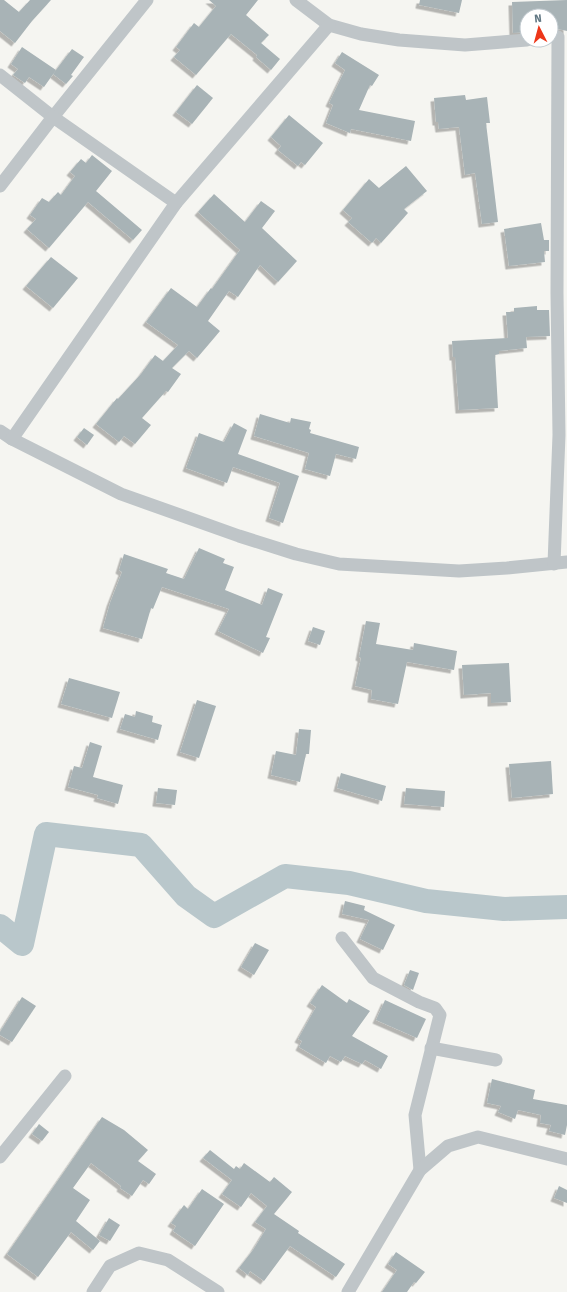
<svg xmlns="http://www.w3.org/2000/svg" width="567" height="1292" font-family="'Fira Sans',sans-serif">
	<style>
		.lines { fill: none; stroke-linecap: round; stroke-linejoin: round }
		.river { stroke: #b9c7cb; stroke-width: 24 }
		.building { fill: #a8b3b6; filter: url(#shadow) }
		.street { stroke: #bfc5c8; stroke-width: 13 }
	</style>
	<defs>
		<filter id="shadow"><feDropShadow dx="-3.5" dy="3.5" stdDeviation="0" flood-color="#0004"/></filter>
	</defs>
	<rect width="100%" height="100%" fill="#f5f5f1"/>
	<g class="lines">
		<path class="river" d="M 0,926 L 22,944 L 46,834 L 141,845 L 186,896 L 214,916 L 285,876 L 349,883 L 426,901 L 504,909 L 567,907"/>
	</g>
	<g class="building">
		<path d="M 0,0 L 4,0 L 19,12 L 30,0 L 51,0 L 32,21 L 15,43 L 0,31 Z"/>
		<path d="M 209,0 L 258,0 L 246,15 L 269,35 L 261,43 L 280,59 L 271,70 L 256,57 L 257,55 L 231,34 L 196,75 L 174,57 L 180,50 L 176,47 L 194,23 L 199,27 L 216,6 Z"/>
		<path d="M 420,0 L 462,0 L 459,13 L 419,5 Z"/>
		<path d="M 567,0 L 567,31 L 558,29 L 551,31 L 551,16 L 527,16 L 527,32 L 513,33 L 512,2 Z"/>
		<path d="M 22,47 L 56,70 L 44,87 L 29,77 L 25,83 L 13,75 L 18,69 L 11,64 Z"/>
		<path d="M 72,49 L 84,57 L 71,75 L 73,76 L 66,84 L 53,74 Z"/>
		<path d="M 342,52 L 379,75 L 372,86 L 370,85 L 359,110 L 415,121 L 411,141 L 351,129 L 350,133 L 326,123 L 333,105 L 329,103 L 345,70 L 335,63 Z"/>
		<path d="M 197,85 L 213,98 L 192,124 L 176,112 Z"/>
		<path d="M 465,95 L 466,100 L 487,97 L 490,123 L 486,123 L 498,222 L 482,224 L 475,173 L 465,175 L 459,127 L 439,129 L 438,122 L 436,122 L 434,98 Z"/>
		<path d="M 289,115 L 323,143 L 305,165 L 301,162 L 298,166 L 278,150 L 281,146 L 271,137 Z"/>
		<path d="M 92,155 L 112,171 L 96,191 L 142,230 L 133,240 L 88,202 L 49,248 L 27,229 L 36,219 L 30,215 L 42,198 L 49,202 L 58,192 L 61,195 L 75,176 L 70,172 L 81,159 L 86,163 Z"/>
		<path d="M 406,166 L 427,191 L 404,209 L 408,213 L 381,243 L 376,238 L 372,243 L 348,222 L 352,218 L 343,210 L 369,179 L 379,188 Z"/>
		<path d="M 214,194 L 245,222 L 261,201 L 275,211 L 262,228 L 297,261 L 278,282 L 260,265 L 238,297 L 229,291 L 208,321 L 220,331 L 197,358 L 189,351 L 172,368 L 181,374 L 168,392 L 166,391 L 142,418 L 151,425 L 135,444 L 124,436 L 119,442 L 96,424 L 117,398 L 118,399 L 141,374 L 155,355 L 163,361 L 178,345 L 146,322 L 171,288 L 197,307 L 211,288 L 212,289 L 240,250 L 198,212 Z"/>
		<path d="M 541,223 L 544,240 L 549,240 L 549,251 L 544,251 L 545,262 L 509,266 L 504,229 Z"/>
		<path d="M 51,257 L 78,278 L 53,308 L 26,286 Z"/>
		<path d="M 537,306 L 537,310 L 549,310 L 550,336 L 526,337 L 527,348 L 499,351 L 499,354 L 495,355 L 498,408 L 459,410 L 455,357 L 453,357 L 452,341 L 508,338 L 506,312 L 514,312 L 514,308 Z"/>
		<path d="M 260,414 L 290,423 L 291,418 L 311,422 L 309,429 L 311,430 L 310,433 L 359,447 L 356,459 L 336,454 L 330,476 L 305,469 L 309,453 L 254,436 Z"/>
		<path d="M 234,423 L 247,430 L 238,454 L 299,476 L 283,523 L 269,518 L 280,483 L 233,467 L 227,483 L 186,468 L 199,433 L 224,442 Z"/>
		<path d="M 84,428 L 94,435 L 87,445 L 77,437 Z"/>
		<path d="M 199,548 L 225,559 L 223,563 L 234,567 L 225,590 L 262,605 L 268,588 L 283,594 L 266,637 L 270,638 L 263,653 L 218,631 L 229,609 L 162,587 L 153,609 L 151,608 L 142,639 L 103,628 L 110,603 L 122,572 L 119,570 L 124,554 L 168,569 L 166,573 L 184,579 Z"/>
		<path d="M 366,621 L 380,623 L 376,644 L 413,650 L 414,643 L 457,651 L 454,670 L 407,662 L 398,704 L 371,699 L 372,690 L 355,686 L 361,658 L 359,657 Z"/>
		<path d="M 313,627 L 325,631 L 320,645 L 308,641 Z"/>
		<path d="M 509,663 L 511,702 L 491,703 L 491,693 L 464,695 L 462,665 Z"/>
		<path d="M 69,678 L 120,692 L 112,718 L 61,704 Z"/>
		<path d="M 197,700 L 216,706 L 199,758 L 180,752 Z"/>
		<path d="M 136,711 L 153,716 L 152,722 L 162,725 L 158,740 L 120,729 L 125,714 L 135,717 Z"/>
		<path d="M 299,729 L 311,730 L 309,754 L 306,754 L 300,782 L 271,775 L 276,751 L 296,755 Z"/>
		<path d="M 90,742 L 102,746 L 93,777 L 123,785 L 118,804 L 97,798 L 98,795 L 68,787 L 74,766 L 82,768 Z"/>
		<path d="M 551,761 L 553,794 L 512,798 L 509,764 Z"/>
		<path d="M 341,773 L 386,786 L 382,801 L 337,788 Z"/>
		<path d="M 158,788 L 177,790 L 175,805 L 156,803 Z"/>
		<path d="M 406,788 L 445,791 L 444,807 L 404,804 Z"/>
		<path d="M 345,901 L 365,906 L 364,910 L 395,925 L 383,950 L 360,939 L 369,920 L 342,914 Z"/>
		<path d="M 255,943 L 269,950 L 254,975 L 241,967 Z"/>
		<path d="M 410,970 L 419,973 L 413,990 L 404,985 Z"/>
		<path d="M 322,985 L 347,1003 L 349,999 L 370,1011 L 352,1036 L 388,1056 L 381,1069 L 365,1060 L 362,1064 L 345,1056 L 341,1062 L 330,1056 L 326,1063 L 299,1047 L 302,1041 L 298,1039 L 316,1007 L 310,1003 Z"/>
		<path d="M 22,997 L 36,1006 L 12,1042 L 0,1035 L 0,1032 Z"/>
		<path d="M 385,1000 L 426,1019 L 417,1038 L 376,1020 Z"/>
		<path d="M 492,1079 L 535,1090 L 533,1099 L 567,1105 L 567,1125 L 565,1135 L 549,1131 L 551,1125 L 540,1123 L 541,1115 L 518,1110 L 515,1119 L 498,1112 L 501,1106 L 487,1103 Z"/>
		<path d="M 102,1117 L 124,1130 L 148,1150 L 138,1161 L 156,1174 L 149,1184 L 143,1180 L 132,1196 L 120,1188 L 121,1186 L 91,1163 L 73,1188 L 90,1200 L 76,1221 L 100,1241 L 93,1250 L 71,1232 L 38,1277 L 7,1254 Z"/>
		<path d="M 39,1124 L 49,1132 L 42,1141 L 32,1134 Z"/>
		<path d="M 210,1150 L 234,1169 L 236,1166 L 240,1169 L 244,1163 L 270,1182 L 274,1177 L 292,1192 L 274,1214 L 299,1231 L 298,1233 L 345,1264 L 336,1277 L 290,1246 L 264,1281 L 250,1271 L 248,1275 L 239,1268 L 253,1250 L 266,1229 L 255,1222 L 267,1206 L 251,1193 L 241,1207 L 222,1194 L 232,1180 L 203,1158 Z"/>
		<path d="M 559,1186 L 567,1190 L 567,1203 L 554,1198 Z"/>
		<path d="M 202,1189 L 224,1204 L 195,1246 L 173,1231 L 176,1226 L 171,1223 L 184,1205 L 188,1209 Z"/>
		<path d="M 109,1218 L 120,1225 L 110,1241 L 99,1235 Z"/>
		<path d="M 396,1252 L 425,1272 L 416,1283 L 414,1282 L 407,1292 L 382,1292 L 397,1270 L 388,1264 Z"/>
	</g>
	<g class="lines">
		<g class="street">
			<path d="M 296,0 L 329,25 L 361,34 L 399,40 L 465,45 L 527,40"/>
			<path d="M 0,75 L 53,117 L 147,0"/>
			<path d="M 0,186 L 53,117 L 176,203"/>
			<path d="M 0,431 L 12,439 L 121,494 L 239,536 L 296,554 L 339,564 L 459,571 L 507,568 L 567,562"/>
			<path d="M 12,439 L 176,203 L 329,25"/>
			<path d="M 554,564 L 559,435 L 557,293 L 558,37"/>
			<path d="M 342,938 L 373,978 L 419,1002 L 435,1008 L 440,1015 L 415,1115 L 420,1170"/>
			<path d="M 431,1048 L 496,1060"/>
			<path d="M 0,1157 L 65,1076"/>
			<path d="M 93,1292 L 110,1266 L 139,1253 L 168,1260 L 218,1292"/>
			<path d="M 348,1292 L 420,1170 L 448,1146 L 478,1137 L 567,1159"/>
		</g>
	</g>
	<g transform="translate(539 28) rotate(354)"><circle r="19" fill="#ffffff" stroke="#c0c9ce"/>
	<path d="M0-3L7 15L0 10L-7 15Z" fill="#ed3619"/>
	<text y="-6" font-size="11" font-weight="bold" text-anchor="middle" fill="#627884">N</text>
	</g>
</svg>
